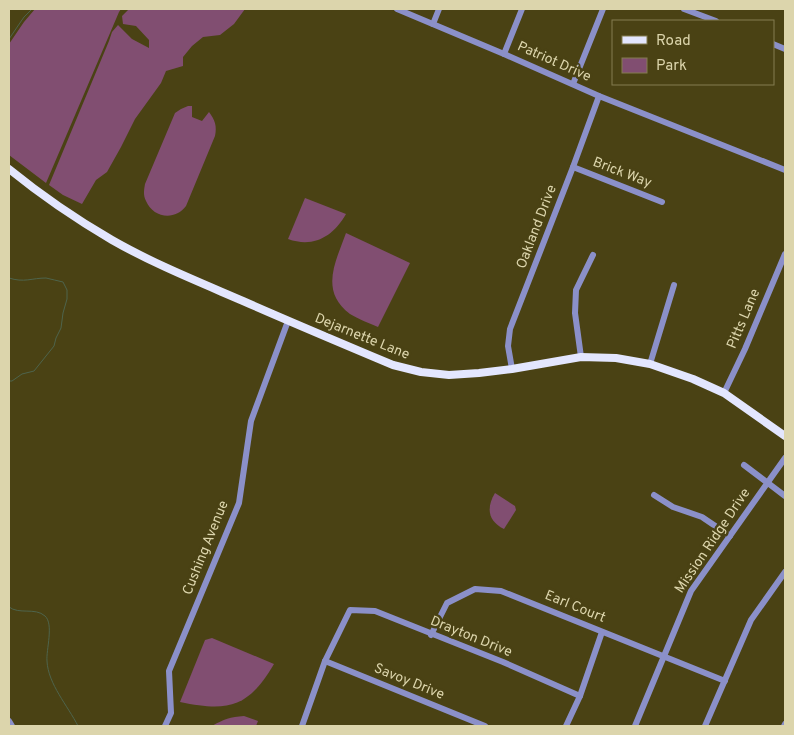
<svg xmlns="http://www.w3.org/2000/svg" width="794" height="735" font-family="Overpass,sans-serif">
	<style>
		.green { fill: #814e71 }
		.lines { fill: none; stroke-linecap: round; stroke-linejoin: round }
		.stream { stroke: #4e644c; stroke-width: 1 }
		.minor { stroke: #8b90c9; stroke-width: 6 }
		.major { stroke: #e3e6fe; stroke-width: 8 }
		.labels { text-anchor: middle; dominant-baseline: central; stroke-width: 5; stroke-linejoin: round; paint-order: stroke }
		.street-label { font-size: 14px; fill: #dcd5ac; stroke: #4a4214 }
	</style>
	<rect width="100%" height="100%" fill="#4a4214"/>
	<g class="green">
		<path d="M 35,9 L 121,9 L 119,12 L 46,183 L 9,155 L 9,44 L 24,22 Z"/>
		<path d="M 129,9 L 245,9 L 234,24 L 220,35 L 203,37 L 192,46 L 183,57 L 183,66 L 166,71 L 161,83 L 135,119 L 121,147 L 107,172 L 96,180 L 82,204 L 63,195 L 49,185 L 109,41 L 112,32 L 118,25 L 132,39 L 149,48 L 149,40 L 136,26 L 123,24 L 122,16 Z"/>
		<path d="M 188,106 L 192,106 L 192,117 L 202,121 L 209,112 C 215,120 217,126 215,136 L 186,206 C 175,221 153,218 146,201 C 143,195 144,190 145,184 L 175,113 L 181,109 Z"/>
		<path d="M 305,198 L 346,214 C 333,237 313,248 288,239 Z"/>
		<path d="M 346,233 L 410,263 L 378,327 C 369,323 358,319 350,314 C 319,291 336,261 346,233 Z"/>
		<path d="M 495,493 L 515,506 L 516,510 L 504,529 C 488,521 486,508 495,493 Z"/>
		<path d="M 212,638 L 274,664 C 248,708 228,712 180,702 L 205,640 Z"/>
		<path d="M 244,716 L 258,721 L 256,726 L 212,726 C 224,719 230,717 244,716 Z"/>
	</g>
	<g class="lines">
		<g class="stream">
			<path d="M 9,39 L 24,17 L 32,9"/>
			<path d="M 9,278 C 24,283 32,278 46,278 C 52,279 57,281 63,282 L 67,290 L 67,299 L 63,313 L 61,328 L 56,338 L 54,346 L 34,371 L 22,374 L 12,381 L 9,381"/>
			<path d="M 9,607 C 19,615 35,607 45,616 C 54,624 46,650 47,661 C 48,684 68,706 78,726"/>
		</g>
		<g class="minor">
			<path d="M 397,9 L 504,54 L 599,96 L 785,170"/>
			<path d="M 684,9 L 716,21"/>
			<path d="M 433,24 L 439,9"/>
			<path d="M 773,44 L 785,49"/>
			<path d="M 504,54 L 522,9"/>
			<path d="M 573,84 L 603,9"/>
			<path d="M 573,167 L 662,202"/>
			<path d="M 581,357 L 575,313 L 576,290 L 593,255"/>
			<path d="M 650,364 L 674,285"/>
			<path d="M 512,369 L 508,346 L 510,329 L 573,167 L 599,96"/>
			<path d="M 724,393 L 745,349 L 785,254"/>
			<path d="M 744,465 L 785,496"/>
			<path d="M 654,495 L 673,507 L 702,517 L 730,536"/>
			<path d="M 431,635 L 447,603 L 475,589 L 501,591 L 725,681"/>
			<path d="M 325,661 L 485,726"/>
			<path d="M 9,721 L 12,726"/>
			<path d="M 165,726 L 171,713 L 169,671 L 239,503 L 251,421 L 288,321"/>
			<path d="M 302,726 L 325,661 L 350,610 L 375,611 L 503,662 L 580,696"/>
			<path d="M 566,726 L 580,696 L 602,632"/>
			<path d="M 635,726 L 691,591 L 785,458"/>
			<path d="M 705,726 L 751,620 L 785,572"/>
			<path d="M 784,726 L 785,724"/>
		</g>
		<path class="major" d="M 9,169 C 41,195 76,219 112,240 C 154,264 199,282 243,301 C 293,323 343,344 393,365 L 421,372 L 449,375 L 479,373 L 512,369 L 581,357 L 616,358 L 650,364 L 693,379 L 724,393 L 785,436"/>
	</g>
	<g class="labels">
		<g class="street-label">
			<text transform="translate(554 62) rotate(24)">Patriot Drive</text>
			<text transform="translate(622 173) rotate(21)">Brick Way</text>
			<text transform="translate(537 227) rotate(-69)">Oakland Drive</text>
			<text transform="translate(744 319) rotate(-67)">Pitts Lane</text>
			<text transform="translate(362 337) rotate(22)">Dejarnette Lane</text>
			<text transform="translate(713 541) rotate(-56)">Mission Ridge Drive</text>
			<text transform="translate(206 548) rotate(-68)">Cushing Avenue</text>
			<text transform="translate(575 607) rotate(22)">Earl Court</text>
			<text transform="translate(471 637) rotate(22)">Drayton Drive</text>
			<text transform="translate(409 682) rotate(22)">Savoy Drive</text>
		</g>
	</g>
	<rect width="794" height="735" fill="none" stroke="#dcd5ac" stroke-width="20"/>
	<rect x="612" y="20" width="162" height="65" fill="#4a4214" stroke="#847d51"/>
	<rect x="622" y="36" width="25" height="8" fill="#e3e6fe" stroke="#847d51"/>
	<text x="656" y="45" font-size="15" fill="#dcd5ac">Road</text>
	<rect x="622" y="58" width="25" height="15" fill="#814e71" stroke="#847d51"/>
	<text x="656" y="70" font-size="15" fill="#dcd5ac">Park</text>
</svg>
